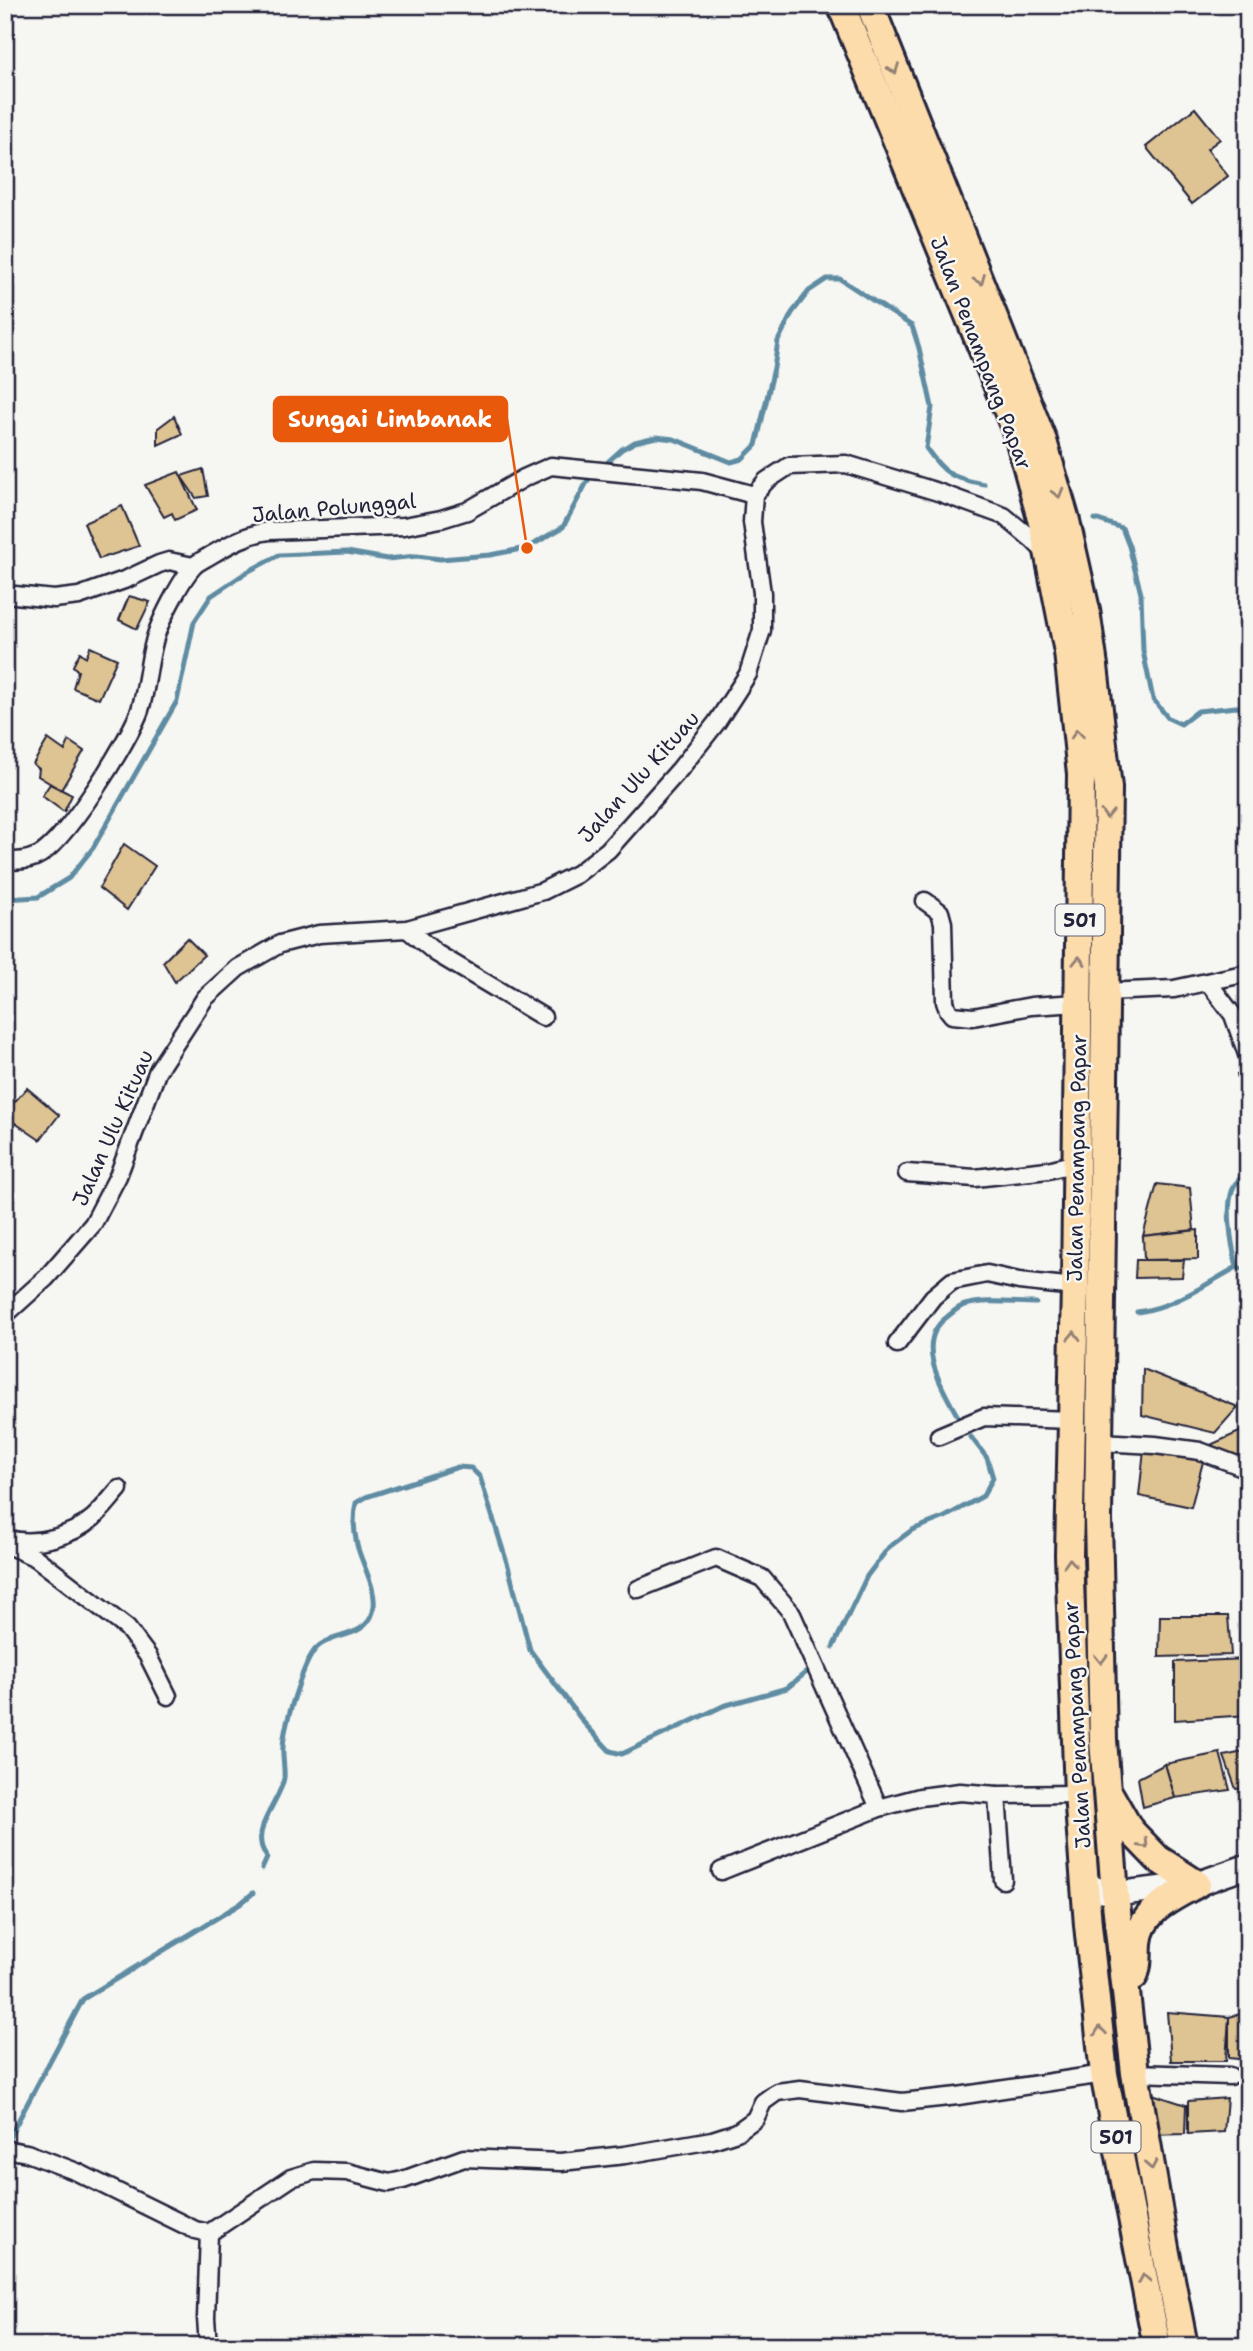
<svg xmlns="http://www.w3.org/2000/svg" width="1253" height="2351" font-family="'Shantell Sans',sans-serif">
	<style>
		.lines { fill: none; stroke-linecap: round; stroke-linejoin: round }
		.stream { stroke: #5f8ca2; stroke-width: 5 }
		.building { fill: #dec393; stroke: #22223b; stroke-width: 2 }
		.street-casing { stroke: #22223b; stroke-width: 21 }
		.secondary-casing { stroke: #22223b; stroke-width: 28 }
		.primary-casing { stroke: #22223b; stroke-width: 32 }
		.street { stroke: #f6f6f2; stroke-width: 16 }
		.secondary { stroke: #f6f6f2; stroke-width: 23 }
		.primary { stroke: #fddcac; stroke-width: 26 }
		.oneway { stroke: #907f74 }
		.labels { text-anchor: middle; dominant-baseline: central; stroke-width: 5; stroke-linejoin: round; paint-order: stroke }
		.shield { fill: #f6f6f2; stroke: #626272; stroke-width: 2 }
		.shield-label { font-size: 19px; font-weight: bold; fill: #22223b }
		.street-label { font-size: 21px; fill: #22223b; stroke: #f6f6f2 }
		.leader { fill: none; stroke: #e8590c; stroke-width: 2.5 }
		.callout-dot { fill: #e8590c; stroke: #f6f6f2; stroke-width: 2.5 }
		.callout { fill: #e8590c; stroke: #e8590c; stroke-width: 2.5 }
		.callout-label { font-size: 23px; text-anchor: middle; font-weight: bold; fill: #fff }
	</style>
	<rect width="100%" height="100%" fill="#f6f6f2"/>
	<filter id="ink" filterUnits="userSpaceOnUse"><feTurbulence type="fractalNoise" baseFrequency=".0143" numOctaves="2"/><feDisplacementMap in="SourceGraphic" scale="14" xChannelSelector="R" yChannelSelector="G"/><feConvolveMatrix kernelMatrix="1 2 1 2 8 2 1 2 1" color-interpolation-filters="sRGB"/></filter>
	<g filter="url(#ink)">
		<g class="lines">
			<g class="stream">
				<path d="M 602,467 L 622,449 L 635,442 L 656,437 L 674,439 L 731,462 L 742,459 L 756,445 L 774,368 L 778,341 L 792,313 L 809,291 L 827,279 L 840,279 L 912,326 L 919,348 L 932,407 L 926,448 C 945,475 952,478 984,484"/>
				<path d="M 1095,519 L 1122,528 L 1129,546 L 1141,594 L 1143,651 L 1153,699 L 1168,718 L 1181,724 L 1198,711 L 1236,707 L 1248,708"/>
				<path d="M 5,899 L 38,897 L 69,878 L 93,848 L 177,701 L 194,622 L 211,596 L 247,572 L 279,555 L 347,552 L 387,559 L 417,556 L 440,559 L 490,555 L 527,548 L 563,527 L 588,480 L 595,473"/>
				<path d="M 1248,1171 C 1244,1175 1239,1179 1236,1183 C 1223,1201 1232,1247 1237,1267 L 1248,1271"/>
				<path d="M 1137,1312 C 1173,1308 1206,1284 1237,1267"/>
				<path d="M 957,1415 C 942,1388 913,1342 947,1317 C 952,1313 958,1307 965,1305 C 986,1299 1014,1303 1036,1303"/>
				<path d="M 833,1647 L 867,1576 L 889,1547 L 912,1530 L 945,1517 L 983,1496 L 993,1478 L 987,1458 L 971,1437"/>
				<path d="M 262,1869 L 267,1858 C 265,1853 261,1848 261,1843 C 257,1822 281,1798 284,1778 C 285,1768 282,1757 283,1747 C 284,1726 302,1667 314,1651 C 328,1632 365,1640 373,1612 C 379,1592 362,1565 357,1545 C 354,1532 353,1517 356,1503 L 366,1497 L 458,1467 L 471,1468 L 480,1477 L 508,1566 L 530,1650 L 584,1723 L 610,1751 L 622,1754 L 723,1706 L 787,1688 L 809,1670"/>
				<path d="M 9,2138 L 83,1999 L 240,1904 L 253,1893"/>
			</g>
		</g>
		<g class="building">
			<path d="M 1195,108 L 1220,139 L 1207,149 L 1228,176 L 1192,204 L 1146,147 Z"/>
			<path d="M 174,416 L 182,434 L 158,445 L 158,428 Z"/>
			<path d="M 203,469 L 208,496 L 196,498 L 181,476 Z"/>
			<path d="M 179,472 L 197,510 L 175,520 L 172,513 L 164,517 L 145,485 Z"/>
			<path d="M 122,506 L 139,546 L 99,559 L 84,523 Z"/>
			<path d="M 129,596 L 150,602 L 137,629 L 119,620 Z"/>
			<path d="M 90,647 L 117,659 L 99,699 L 73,688 L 78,671 L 73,666 L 80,652 L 86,657 Z"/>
			<path d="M 48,739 L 65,751 L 69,741 L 84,751 L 61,790 L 38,776 L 39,769 L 33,764 Z"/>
			<path d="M 50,784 L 72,795 L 64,812 L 42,796 Z"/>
			<path d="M 124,844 L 155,866 L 127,910 L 99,888 Z"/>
			<path d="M 187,938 L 204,955 L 175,982 L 163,962 Z"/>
			<path d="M 1248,1070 L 1248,1095 L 1243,1097 L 1237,1074 Z"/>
			<path d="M 27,1088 L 59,1115 L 40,1140 L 15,1123 L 10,1127 L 5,1123 L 5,1108 L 8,1109 Z"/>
			<path d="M 1157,1184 L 1190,1188 L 1194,1230 L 1143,1236 Z"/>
			<path d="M 1198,1230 L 1198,1259 L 1144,1260 L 1143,1236 Z"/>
			<path d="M 1136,1260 L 1184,1260 L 1182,1277 L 1135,1278 Z"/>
			<path d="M 1143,1369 L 1238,1407 L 1215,1433 L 1142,1415 Z"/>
			<path d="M 1246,1429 L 1248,1465 L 1206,1447 Z"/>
			<path d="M 1144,1450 L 1204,1458 L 1191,1507 L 1139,1496 Z"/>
			<path d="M 1160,1616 L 1228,1616 L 1231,1655 L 1159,1657 Z"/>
			<path d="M 1248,1659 L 1248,1715 L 1175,1720 L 1175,1662 Z"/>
			<path d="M 1248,1751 L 1248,1788 L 1236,1789 L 1224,1756 Z"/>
			<path d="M 1220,1753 L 1230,1790 L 1175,1798 L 1165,1764 Z"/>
			<path d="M 1165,1764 L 1175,1798 L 1143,1807 L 1138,1778 Z"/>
			<path d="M 1167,2012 L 1229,2017 L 1226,2061 L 1171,2061 Z"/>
			<path d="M 1248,2012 L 1248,2060 L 1229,2058 L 1229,2017 Z"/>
			<path d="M 1143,2091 L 1186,2105 L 1185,2134 L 1150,2135 Z"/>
			<path d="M 1227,2098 L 1224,2132 L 1188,2134 L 1188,2101 Z"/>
		</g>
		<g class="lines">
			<defs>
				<g id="street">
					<path d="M 5,594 L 54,599 L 79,596 L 127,579 L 159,564 L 169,561 L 193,566"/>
					<path d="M 5,861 C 16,861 27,861 37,856 C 64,845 130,739 140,710 C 147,688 148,664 154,642 C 158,624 181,580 193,567 C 197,562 205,559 211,555 C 230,544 247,534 269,531 L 404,526 L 441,519 L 467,511 L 524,478 L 551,466 L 702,481 L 754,495"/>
					<path d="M 925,901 L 940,912 L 943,923 L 945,1002 L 948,1010 L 952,1015 L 973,1017 L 1031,1006 L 1078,1003"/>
					<path d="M 407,929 L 436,953 L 543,1017"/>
					<path d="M 1208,982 L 1233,1015 L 1248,1057"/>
					<path d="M 1104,992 L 1174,989 L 1248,973"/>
					<path d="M 907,1173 L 975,1178 L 1048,1170 L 1076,1163"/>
					<path d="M 5,1315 L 46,1278 L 93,1224 L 118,1176 L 158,1070 L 205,998 L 238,968 L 280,944 L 319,934 L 407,929 L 543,891 L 577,874 L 608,850 L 680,769 L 717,722 L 748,674 L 762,630 L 762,593 L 752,522 L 754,495 L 766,481 L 789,466 L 846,464 L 938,492 L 1004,516 L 1033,540 L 1047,554"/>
					<path d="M 897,1344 L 933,1297 L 952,1281 L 987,1274 L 1019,1281 L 1075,1287"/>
					<path d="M 939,1436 L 984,1417 L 1071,1420"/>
					<path d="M 1099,1442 L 1155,1445 L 1200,1451 L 1248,1469"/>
					<path d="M 8,1539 C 35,1546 71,1537 93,1518 C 102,1510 111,1498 119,1489"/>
					<path d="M 5,1544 L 36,1558 L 127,1628 L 148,1656 L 168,1696"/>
					<path d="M 638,1589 L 716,1558 L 762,1578 L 791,1612 L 879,1808"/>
					<path d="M 997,1795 L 1003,1880"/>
					<path d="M 721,1871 L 879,1808 L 920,1797 L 960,1792 L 997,1795 L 1078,1794"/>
					<path d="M 1135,2073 L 1230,2076"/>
					<path d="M 5,2149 L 27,2153 L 77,2172 L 195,2230 L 209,2233 L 291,2178 L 314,2171 L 347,2172 L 389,2183 L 403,2180 L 464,2158 L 561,2162 L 625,2155 L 712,2140 L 737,2132 L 755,2119 L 763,2102 L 777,2092 L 800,2089 L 902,2102 L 958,2096 L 1104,2074"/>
					<path d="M 208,2346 L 206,2318 L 209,2233"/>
				</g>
				<path id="secondary" d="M 1084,1876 L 1090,1886 L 1098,1890 L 1115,1894 L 1197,1884 L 1248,1866"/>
				<g id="primary">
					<path d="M 841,5 L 1019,438 L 1043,526 L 1068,652 L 1081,774 L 1075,1287 L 1069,1555 L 1078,1794 L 1088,1925 L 1104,2074 L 1157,2346"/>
					<path d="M 870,5 L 1043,441 L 1066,521 L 1086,610 L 1094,666 L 1108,788 L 1098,1519 L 1103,1740 L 1115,1894 L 1135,2073 L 1165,2248 L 1184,2346"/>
					<path d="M 1110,1795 L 1130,1830 L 1158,1859 L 1197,1884 C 1172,1898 1140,1911 1138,1943 C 1137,1955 1139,1965 1134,1976"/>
				</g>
			</defs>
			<use href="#street" class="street-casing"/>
			<use href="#secondary" class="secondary-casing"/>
			<use href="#primary" class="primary-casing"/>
			<use href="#street" class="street"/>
			<use href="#secondary" class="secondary"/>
			<use href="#primary" class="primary"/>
		</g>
		<defs><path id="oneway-chevron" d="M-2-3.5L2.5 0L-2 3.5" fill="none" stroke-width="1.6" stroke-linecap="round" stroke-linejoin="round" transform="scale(1.75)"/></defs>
		<g class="oneway">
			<use href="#oneway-chevron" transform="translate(894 69) rotate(69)"/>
			<use href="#oneway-chevron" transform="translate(980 280) rotate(68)"/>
			<use href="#oneway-chevron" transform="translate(1058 493) rotate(74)"/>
			<use href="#oneway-chevron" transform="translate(1077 734) rotate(-96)"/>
			<use href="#oneway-chevron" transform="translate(1107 814) rotate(91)"/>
			<use href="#oneway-chevron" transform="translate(1079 961) rotate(-89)"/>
			<use href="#oneway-chevron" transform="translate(1074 1336) rotate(-88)"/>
			<use href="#oneway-chevron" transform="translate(1070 1563) rotate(-92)"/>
			<use href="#oneway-chevron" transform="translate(1101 1659) rotate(89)"/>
			<use href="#oneway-chevron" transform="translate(1144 1844) rotate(46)"/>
			<use href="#oneway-chevron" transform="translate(1100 2031) rotate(-96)"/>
			<use href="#oneway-chevron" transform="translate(1151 2165) rotate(80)"/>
			<use href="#oneway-chevron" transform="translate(1144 2279) rotate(-101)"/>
		</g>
	</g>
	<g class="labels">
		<g class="shield">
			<rect x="1055.5" y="904.5" width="49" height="31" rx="5"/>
			<rect x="1091.5" y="2121.5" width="49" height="31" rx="5"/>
		</g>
		<g class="shield-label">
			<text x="1080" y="920">501</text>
			<text x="1116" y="2137">501</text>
		</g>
		<g class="street-label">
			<text transform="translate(981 353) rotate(69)">Jalan Penampang Papar</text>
			<text transform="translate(334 508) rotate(-5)">Jalan Polunggal</text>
			<text transform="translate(639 777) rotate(-48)">Jalan Ulu Kituau</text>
			<text transform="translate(113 1128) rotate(-66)">Jalan Ulu Kituau</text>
			<text transform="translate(1077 1158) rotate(-89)">Jalan Penampang Papar</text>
			<text transform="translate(1077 1725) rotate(-93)">Jalan Penampang Papar</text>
		</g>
	</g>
	<path class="leader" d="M527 548L507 419"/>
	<circle class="callout-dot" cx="527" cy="548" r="7"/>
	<rect class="callout" x="274" y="397" width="233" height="44" rx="7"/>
	<g class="callout-label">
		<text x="390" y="427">Sungai Limbanak</text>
	</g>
	<rect width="1253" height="2351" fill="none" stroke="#f6f6f2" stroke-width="28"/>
	<rect x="14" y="14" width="1225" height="2323" fill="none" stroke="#22223b" stroke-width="2.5" filter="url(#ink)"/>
</svg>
